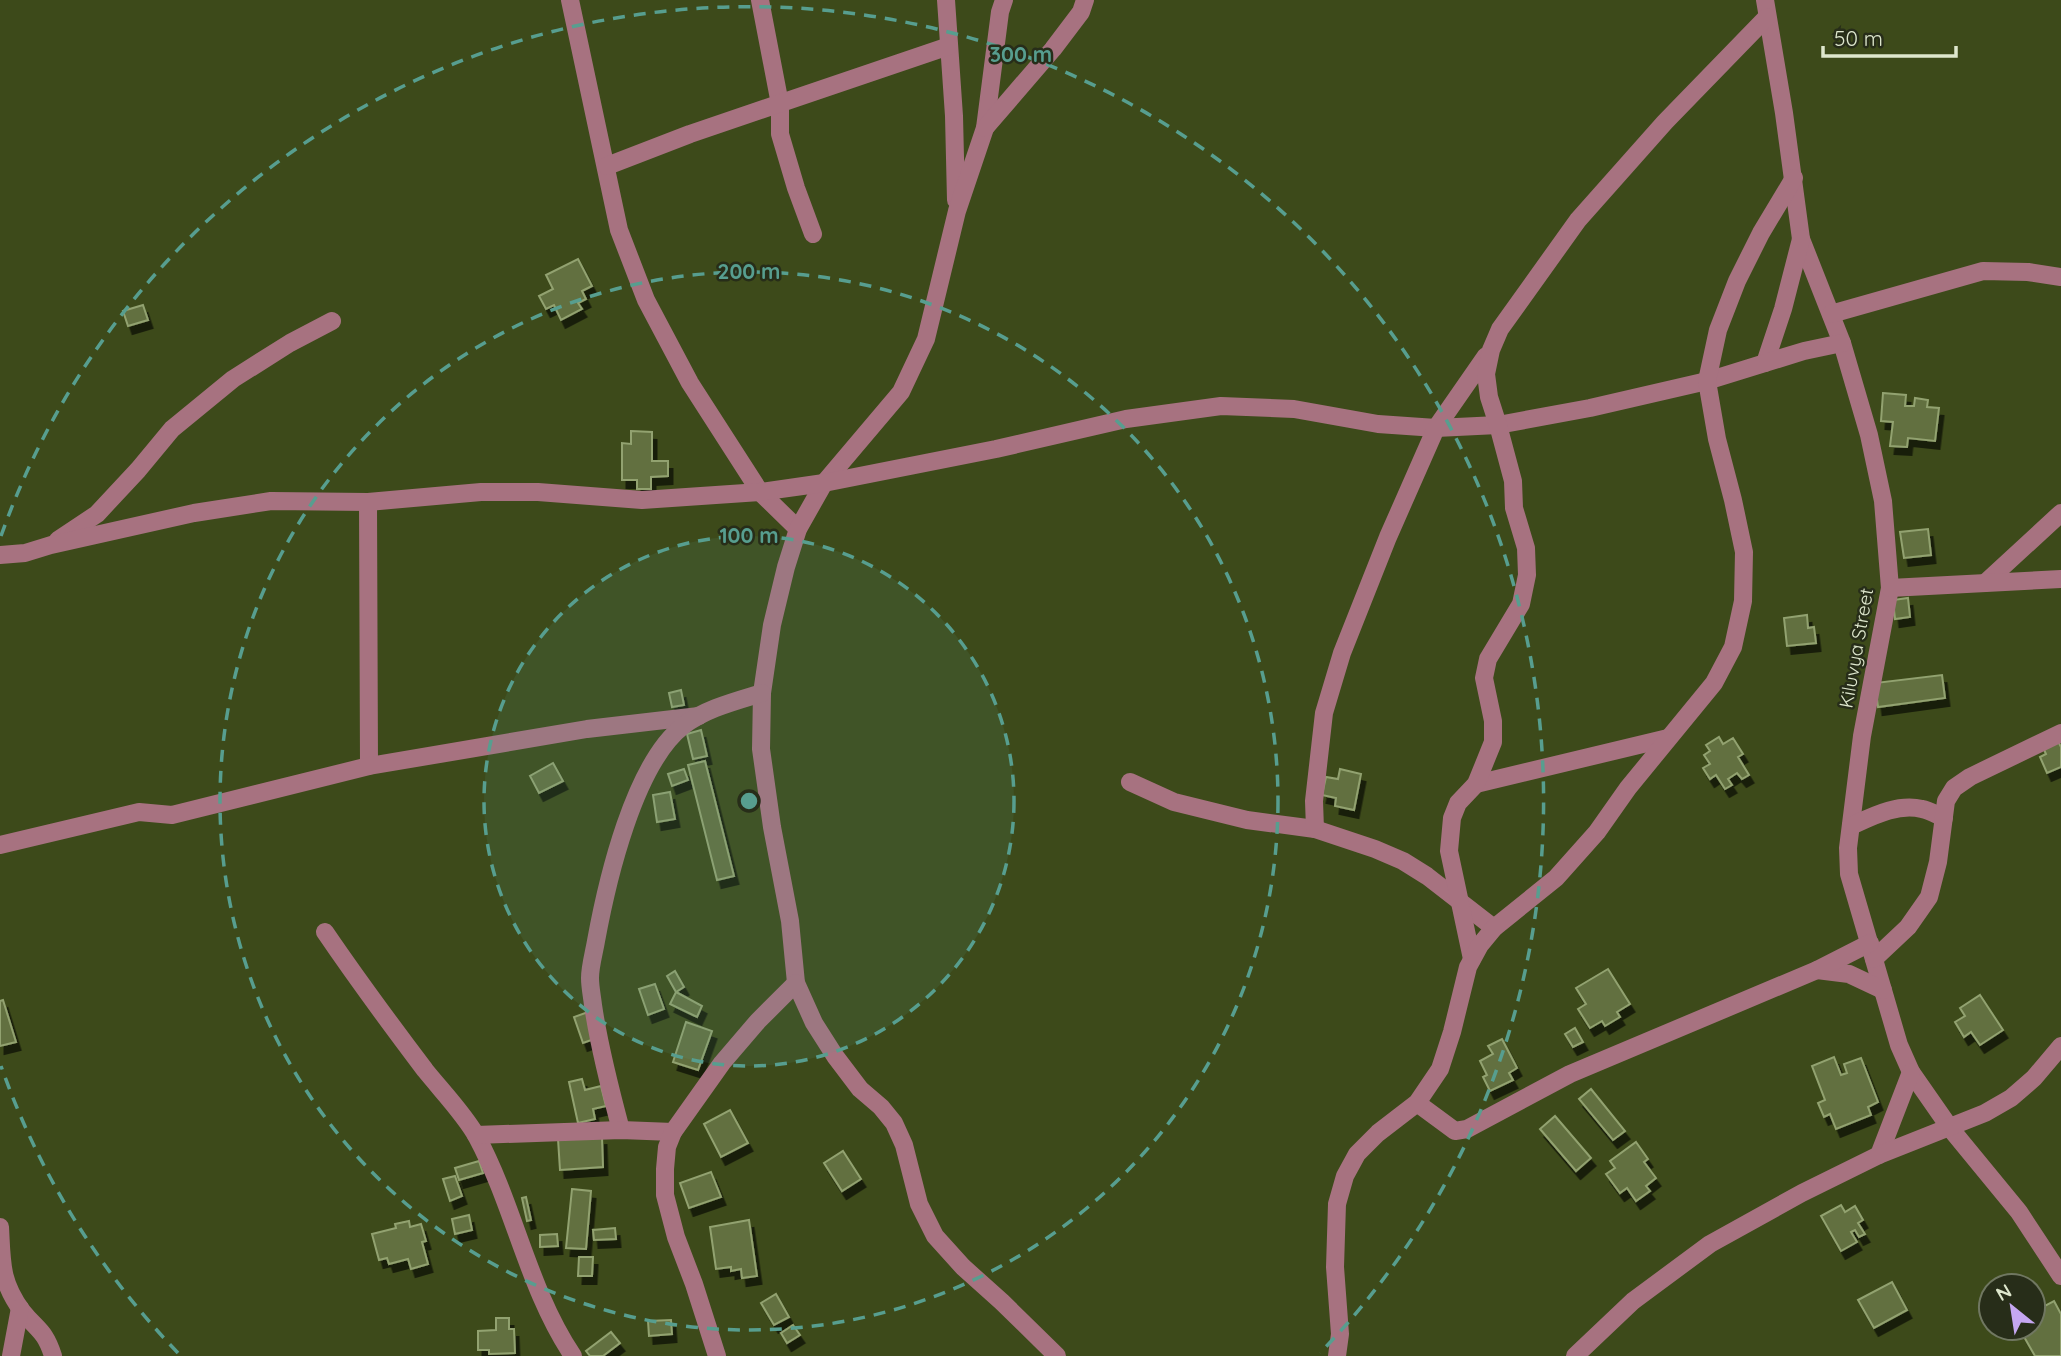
<svg xmlns="http://www.w3.org/2000/svg" width="2061" height="1356" font-family="Quicksand,sans-serif">
	<style>
		.building { fill: #627040; stroke: #92a270; stroke-width: 2; filter: url(#shadow) }
		.lines { fill: none; stroke-linecap: round; stroke-linejoin: round }
		.minor { stroke: #a77280; stroke-width: 18 }
		.ring { fill: none; stroke: #579e8f; stroke-width: 3.5; stroke-dasharray: 12 9 }
		.labels { text-anchor: middle; dominant-baseline: central; stroke-width: 5; stroke-linejoin: round; paint-order: stroke }
		.street-label { font-size: 19px; fill: #dee7cd; stroke: #272d19 }
		.centre { fill: #579e8f; stroke: #272d19; stroke-width: 3.5 }
		.ring-label { font-size: 21px; text-anchor: middle; font-weight: bold; fill: #579e8f; stroke: #272d19; stroke-width: 5; stroke-linejoin: round; paint-order: stroke }
	</style>
	<defs>
		<filter id="shadow"><feDropShadow dx="4.5" dy="8" stdDeviation="0" flood-color="#0009"/></filter>
	</defs>
	<rect width="100%" height="100%" fill="#3d4a1a"/>
	<g class="building">
		<path d="M 578,259 L 592,286 L 582,291 L 586,299 L 578,303 L 582,309 L 561,320 L 554,305 L 546,309 L 539,296 L 553,289 L 546,275 Z"/>
		<path d="M 143,305 L 148,320 L 128,326 L 123,311 Z"/>
		<path d="M 1883,393 L 1906,395 L 1905,406 L 1914,406 L 1915,398 L 1928,400 L 1927,407 L 1939,408 L 1935,441 L 1908,438 L 1907,447 L 1890,446 L 1893,422 L 1881,421 Z"/>
		<path d="M 631,431 L 652,432 L 652,461 L 668,461 L 668,476 L 651,477 L 651,489 L 637,489 L 637,480 L 622,480 L 622,443 L 631,444 Z"/>
		<path d="M 1928,529 L 1931,555 L 1904,558 L 1900,532 Z"/>
		<path d="M 1908,598 L 1910,617 L 1895,619 L 1893,600 Z"/>
		<path d="M 1807,615 L 1808,628 L 1814,627 L 1816,643 L 1787,646 L 1784,618 Z"/>
		<path d="M 1942,675 L 1945,698 L 1878,707 L 1875,683 Z"/>
		<path d="M 681,690 L 684,705 L 672,707 L 669,693 Z"/>
		<path d="M 701,730 L 707,756 L 693,759 L 687,734 Z"/>
		<path d="M 1719,737 L 1723,744 L 1733,738 L 1743,754 L 1738,757 L 1749,775 L 1742,779 L 1737,773 L 1728,779 L 1732,785 L 1725,789 L 1716,775 L 1710,779 L 1703,768 L 1710,764 L 1704,755 L 1710,751 L 1706,745 Z"/>
		<path d="M 2057,739 L 2061,747 L 2061,767 L 2047,773 L 2040,757 L 2046,754 L 2042,745 Z"/>
		<path d="M 705,761 L 734,876 L 717,880 L 688,765 Z"/>
		<path d="M 553,763 L 563,781 L 539,793 L 530,776 Z"/>
		<path d="M 684,769 L 688,780 L 672,786 L 668,774 Z"/>
		<path d="M 1340,769 L 1361,774 L 1354,810 L 1335,806 L 1336,798 L 1322,795 L 1326,777 L 1338,779 Z"/>
		<path d="M 670,792 L 675,819 L 657,822 L 653,795 Z"/>
		<path d="M 1608,969 L 1630,1004 L 1617,1012 L 1620,1017 L 1605,1026 L 1602,1021 L 1590,1028 L 1578,1009 L 1586,1004 L 1576,988 Z"/>
		<path d="M 675,971 L 684,987 L 676,992 L 667,976 Z"/>
		<path d="M 655,984 L 664,1009 L 648,1015 L 639,989 Z"/>
		<path d="M 676,992 L 702,1006 L 697,1017 L 670,1004 Z"/>
		<path d="M 1980,995 L 2003,1030 L 1980,1045 L 1971,1032 L 1964,1037 L 1955,1022 L 1965,1016 L 1960,1008 Z"/>
		<path d="M 3,1000 L 16,1042 L 0,1046 L 0,1001 Z"/>
		<path d="M 588,1012 L 597,1038 L 583,1043 L 574,1017 Z"/>
		<path d="M 686,1022 L 712,1031 L 698,1070 L 673,1062 Z"/>
		<path d="M 1575,1028 L 1583,1042 L 1573,1047 L 1565,1034 Z"/>
		<path d="M 1502,1039 L 1517,1068 L 1509,1073 L 1513,1080 L 1490,1091 L 1483,1077 L 1487,1075 L 1480,1061 L 1493,1054 L 1488,1046 Z"/>
		<path d="M 1834,1057 L 1841,1075 L 1847,1073 L 1844,1064 L 1861,1058 L 1878,1102 L 1868,1107 L 1871,1115 L 1836,1129 L 1830,1114 L 1824,1117 L 1818,1103 L 1825,1100 L 1812,1066 Z"/>
		<path d="M 582,1079 L 585,1090 L 601,1086 L 606,1106 L 593,1109 L 595,1119 L 578,1123 L 569,1082 Z"/>
		<path d="M 1591,1089 L 1625,1131 L 1613,1140 L 1579,1099 Z"/>
		<path d="M 730,1110 L 748,1143 L 721,1157 L 704,1124 Z"/>
		<path d="M 1555,1116 L 1591,1158 L 1576,1171 L 1540,1129 Z"/>
		<path d="M 602,1137 L 603,1167 L 560,1170 L 558,1139 Z"/>
		<path d="M 1636,1142 L 1648,1159 L 1644,1162 L 1656,1178 L 1646,1186 L 1650,1191 L 1636,1201 L 1627,1188 L 1620,1193 L 1606,1174 L 1615,1168 L 1610,1161 Z"/>
		<path d="M 843,1151 L 861,1179 L 842,1191 L 824,1163 Z"/>
		<path d="M 479,1161 L 483,1173 L 459,1180 L 455,1168 Z"/>
		<path d="M 711,1172 L 721,1197 L 689,1208 L 680,1183 Z"/>
		<path d="M 455,1176 L 462,1196 L 450,1201 L 443,1179 Z"/>
		<path d="M 572,1189 L 591,1191 L 586,1249 L 566,1248 Z"/>
		<path d="M 526,1197 L 531,1220 L 527,1221 L 522,1198 Z"/>
		<path d="M 1841,1205 L 1845,1212 L 1855,1206 L 1863,1220 L 1858,1223 L 1865,1234 L 1859,1237 L 1855,1230 L 1851,1232 L 1857,1242 L 1841,1251 L 1821,1216 Z"/>
		<path d="M 469,1215 L 472,1230 L 455,1234 L 452,1219 Z"/>
		<path d="M 749,1220 L 757,1276 L 742,1278 L 741,1269 L 731,1271 L 731,1267 L 716,1269 L 710,1227 Z"/>
		<path d="M 409,1221 L 410,1227 L 421,1224 L 426,1241 L 422,1242 L 428,1264 L 411,1269 L 408,1259 L 389,1264 L 387,1258 L 379,1260 L 372,1234 L 396,1228 L 395,1224 Z"/>
		<path d="M 615,1228 L 616,1239 L 594,1240 L 593,1230 Z"/>
		<path d="M 557,1234 L 558,1246 L 540,1247 L 540,1235 Z"/>
		<path d="M 579,1257 L 593,1257 L 592,1276 L 578,1276 Z"/>
		<path d="M 1892,1282 L 1907,1310 L 1874,1328 L 1858,1300 Z"/>
		<path d="M 776,1294 L 789,1317 L 774,1325 L 761,1303 Z"/>
		<path d="M 2054,1301 L 2061,1314 L 2061,1356 L 2035,1356 L 2019,1328 L 2033,1328 L 2033,1312 Z"/>
		<path d="M 496,1318 L 509,1318 L 509,1329 L 514,1329 L 515,1353 L 489,1354 L 489,1350 L 478,1350 L 478,1331 L 496,1330 Z"/>
		<path d="M 671,1320 L 672,1334 L 649,1336 L 648,1321 Z"/>
		<path d="M 793,1325 L 800,1335 L 787,1343 L 781,1333 Z"/>
		<path d="M 611,1332 L 620,1343 L 603,1356 L 590,1356 L 586,1351 Z"/>
	</g>
	<g class="lines">
		<g class="minor">
			<path d="M 570,0 L 619,230 L 646,300 L 690,383 L 760,492 L 798,529"/>
			<path d="M 760,0 L 780,104 L 780,134 L 796,188 L 813,234"/>
			<path d="M 946,0 L 954,116 L 956,200"/>
			<path d="M 1004,0 L 1000,12 L 985,128 L 957,211 L 926,339 L 901,392 L 824,483 L 798,529 L 786,567 L 772,625 L 762,693 L 761,749 L 772,827 L 790,921 L 796,983 L 814,1023 L 835,1056 L 860,1089 L 881,1107 L 894,1123 L 904,1145 L 919,1204 L 935,1236 L 963,1267 L 1002,1302 L 1057,1356"/>
			<path d="M 1765,0 L 1784,113 L 1801,239 L 1842,343 L 1869,435 L 1883,501 L 1890,588 L 1862,736 L 1848,848 L 1849,874 L 1899,1045 L 1911,1072 L 1950,1128 L 2019,1212 L 2061,1276"/>
			<path d="M 985,128 L 1053,49 L 1081,12 L 1085,0"/>
			<path d="M 607,166 L 690,134 L 949,46"/>
			<path d="M 1831,314 L 1983,271 L 2028,272 L 2061,277"/>
			<path d="M 1765,363 L 1783,309 L 1801,239"/>
			<path d="M 368,502 L 369,766"/>
			<path d="M 58,540 L 97,514 L 138,470 L 172,429 L 233,379 L 290,343 L 332,321"/>
			<path d="M 0,555 L 25,553 L 51,545 L 194,513 L 271,501 L 368,502 L 481,492 L 538,492 L 642,500 L 760,492 L 824,483 L 996,449 L 1126,419 L 1221,406 L 1294,409 L 1378,424 L 1436,428 L 1498,425 L 1590,408 L 1707,381 L 1804,351 L 1842,343"/>
			<path d="M 1985,583 L 2061,513"/>
			<path d="M 1890,588 L 2061,579"/>
			<path d="M 1130,782 L 1174,802 L 1247,820 L 1315,829 L 1375,849 L 1403,861 L 1427,876 L 1494,928"/>
			<path d="M 1476,784 L 1668,738"/>
			<path d="M 1851,826 C 1873,816 1898,803 1922,809 C 1929,810 1937,815 1944,818"/>
			<path d="M 1315,829 L 1314,801 L 1324,713 L 1342,653 L 1388,537 L 1436,428 L 1486,356"/>
			<path d="M 0,845 L 139,812 L 172,815 L 369,766 L 587,729 L 699,716"/>
			<path d="M 325,932 C 357,979 391,1025 425,1070 C 441,1090 466,1116 477,1137 C 515,1208 528,1289 573,1356"/>
			<path d="M 1472,959 L 1449,851 L 1452,818 L 1458,803 L 1476,784 L 1493,742 L 1493,721 L 1484,678 L 1488,659 L 1521,604 L 1527,575 L 1526,548 L 1514,508 L 1513,481 L 1498,425 L 1489,397 L 1486,374 L 1491,350 L 1500,329 L 1578,220 L 1665,122 L 1767,17"/>
			<path d="M 1874,959 L 1908,927 L 1929,897 L 1938,862 L 1946,801 L 1954,788 L 1970,777 L 2061,733"/>
			<path d="M 1817,970 L 1849,974 L 1883,990"/>
			<path d="M 1417,1103 L 1455,1131 L 1467,1129 L 1570,1074 L 1817,970 L 1870,943"/>
			<path d="M 621,1130 C 610,1089 599,1047 593,1005 C 592,996 590,987 590,978 C 590,966 594,953 596,941 C 607,881 634,764 683,726 C 704,709 736,701 762,693"/>
			<path d="M 476,1135 L 621,1130 L 673,1132"/>
			<path d="M 1879,1155 L 1911,1072"/>
			<path d="M 0,1227 C 2,1262 0,1281 22,1311 C 37,1330 45,1330 53,1356"/>
			<path d="M 11,1356 L 20,1308"/>
			<path d="M 717,1356 L 694,1284 L 676,1237 L 665,1195 L 665,1169 L 667,1147 L 673,1132 L 722,1063 L 758,1021 L 796,983"/>
			<path d="M 1337,1356 L 1340,1334 L 1335,1267 L 1337,1204 L 1345,1176 L 1357,1154 L 1378,1133 L 1417,1103 L 1440,1069 L 1452,1032 L 1468,967 L 1480,945 L 1494,928 L 1556,878 L 1597,832 L 1628,788 L 1714,683 L 1733,647 L 1743,601 L 1744,552 L 1733,500 L 1717,439 L 1707,381 L 1718,330 L 1737,281 L 1761,233 L 1794,178"/>
			<path d="M 1575,1356 L 1633,1301 L 1710,1244 L 1802,1193 L 1879,1155 L 1985,1113 L 2011,1098 L 2034,1078 L 2061,1046"/>
		</g>
	</g>
	<circle cx="749" cy="801" r="265" fill="#579e8f" fill-opacity=".12"/>
	<g class="ring">
		<circle cx="749" cy="801" r="265"/>
		<circle cx="749" cy="801" r="529"/>
		<path d="M178 1353A794 794 0 0 1 1 1066M1 536A794 794 0 1 1 1320 1353"/>
	</g>
	<g class="labels">
		<g class="street-label">
			<text transform="translate(1856 648) rotate(-80)">Kiluvya Street</text>
		</g>
	</g>
	<circle cx="749" cy="801" r="10" class="centre"/>
	<g class="ring-label">
		<text x="1021" y="62">300 m</text>
		<text x="749" y="279">200 m</text>
		<text x="749" y="543">100 m</text>
	</g>
	<g transform="translate(2012 1307) rotate(330)"><circle r="33" fill="#272d19" stroke="#707761" stroke-width="2"/>
	<path d="M0-5L12 26L0 18L-12 26Z" fill="#c5a7f1"/>
	<text y="-10" font-size="19" font-weight="bold" text-anchor="middle" fill="#dee7cd">N</text>
	</g>
	<path d="M1823 46v10h133v-10" fill="none" stroke="#dee7cd" stroke-width="3.5"/>
	<text x="1834" y="46" font-size="21" fill="#dee7cd" stroke="#272d19" stroke-width="5" paint-order="stroke">50 m</text>
</svg>
